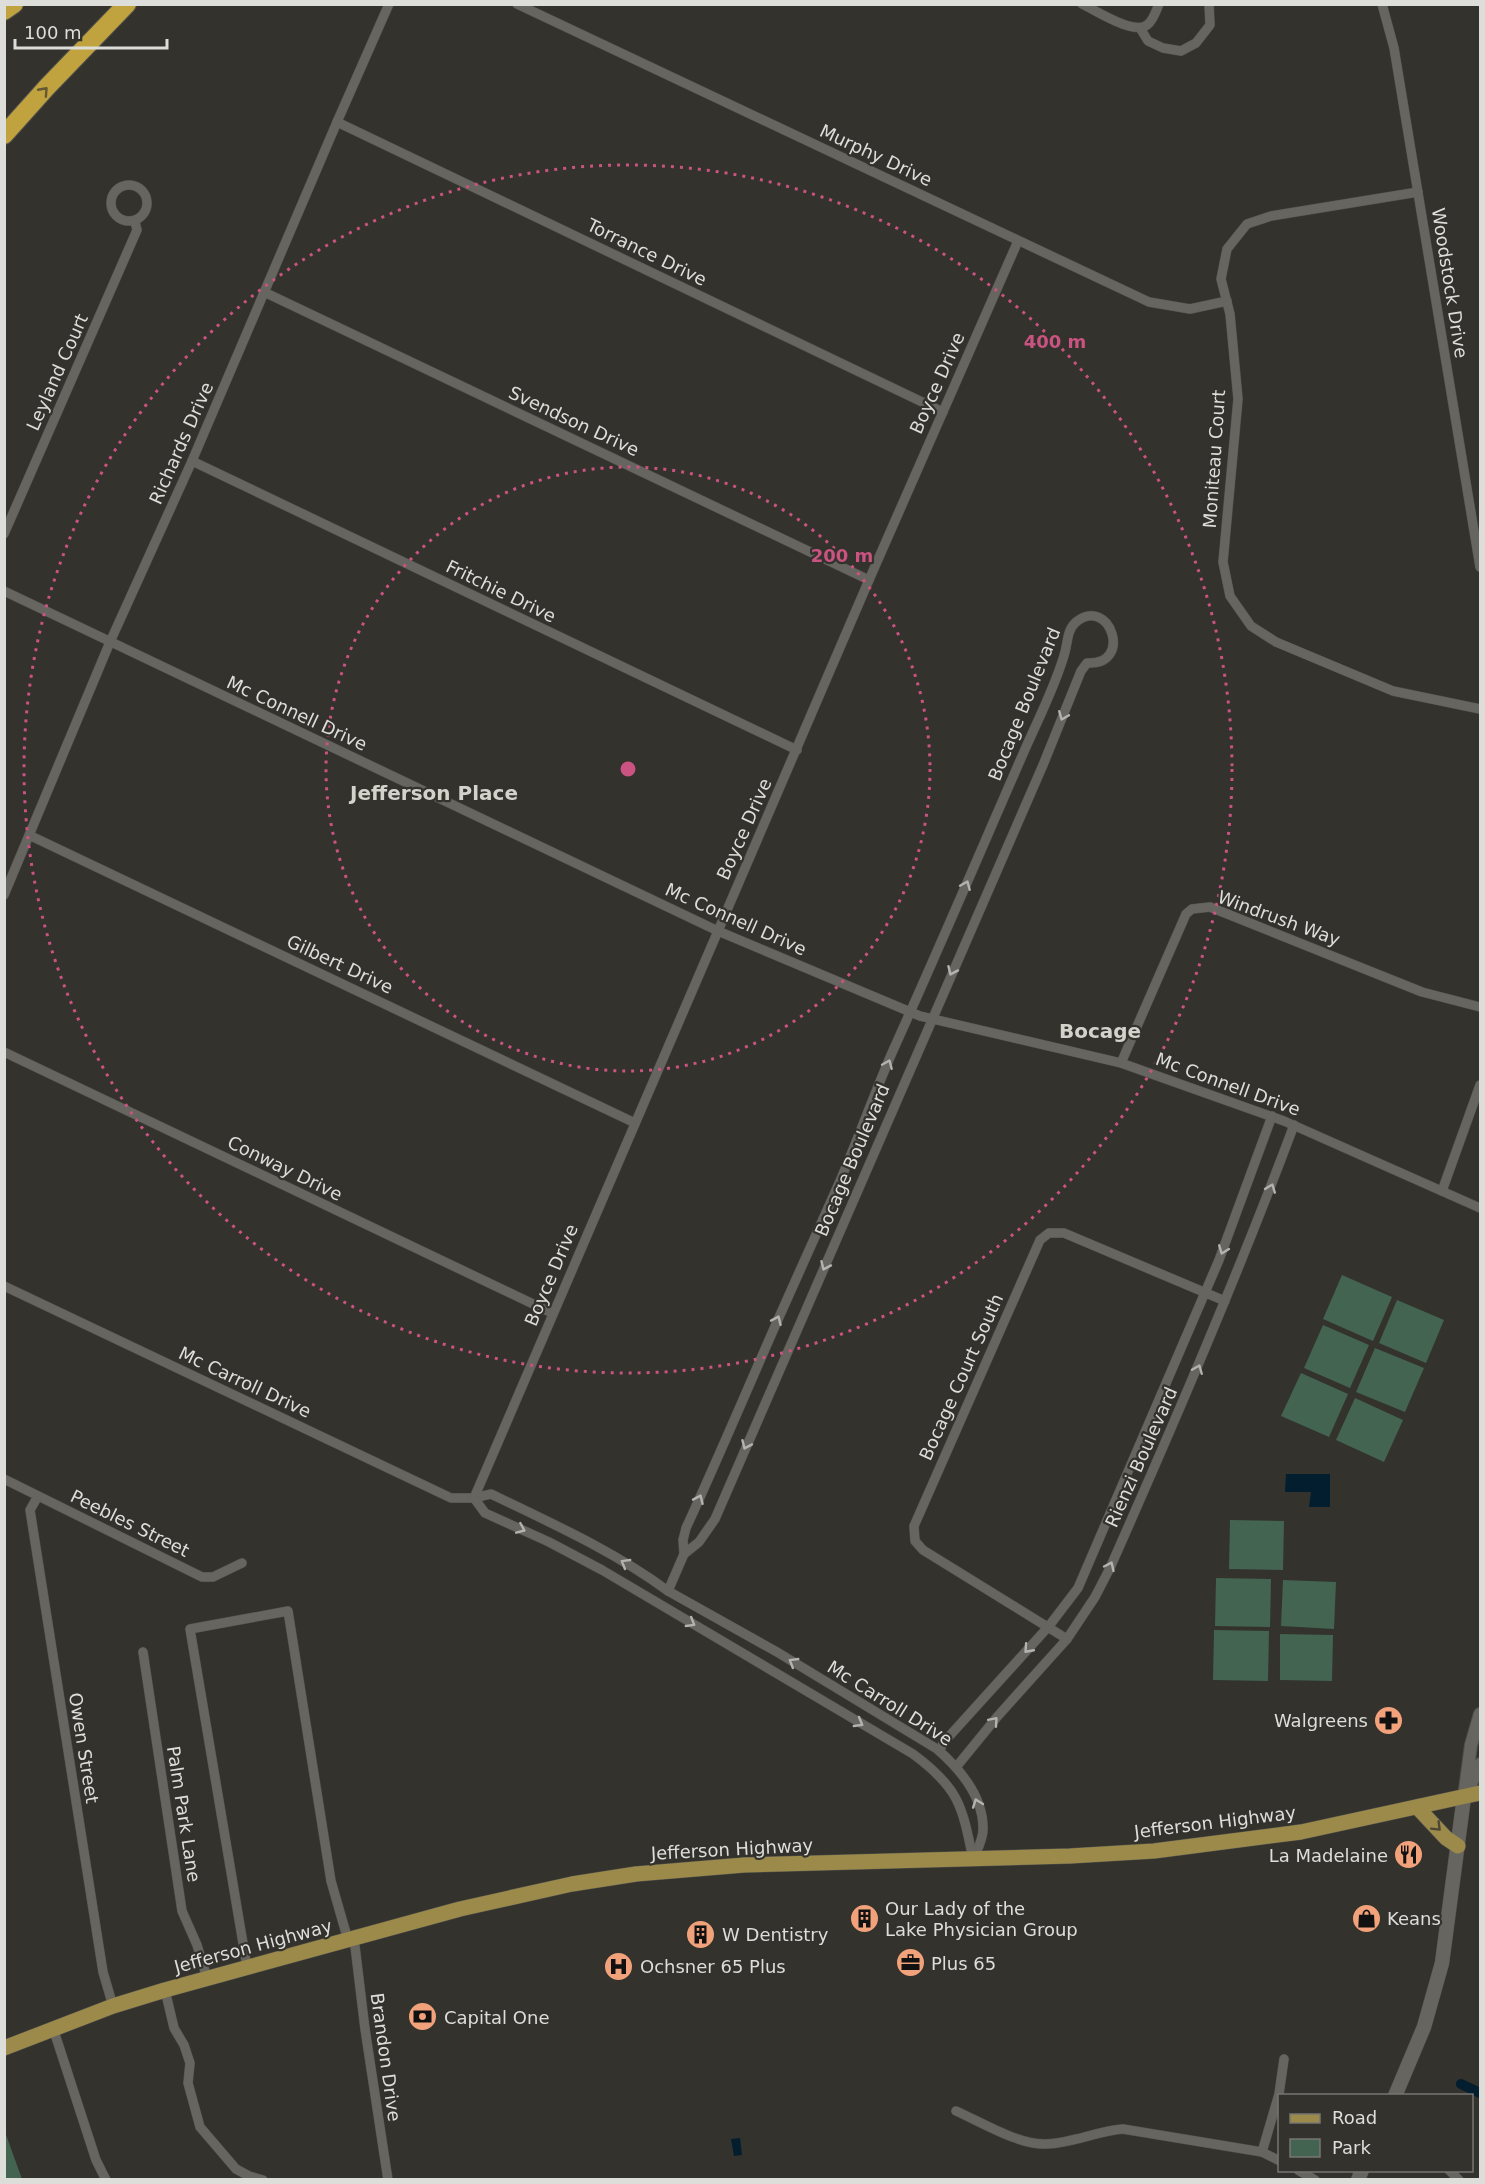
<svg xmlns="http://www.w3.org/2000/svg" width="1485" height="2184" font-family="'DejaVu Sans',sans-serif">
	<style>
		.green { fill: #436450 }
		.water { fill: #021e2f }
		.lines { fill: none; stroke-linecap: round; stroke-linejoin: round }
		.canal { stroke: #021e2f; stroke-width: 10 }
		.minor-casing { stroke: #51514c; stroke-width: 10 }
		.tertiary-casing { stroke: #51514c; stroke-width: 14 }
		.secondary-casing { stroke: #51514c; stroke-width: 15 }
		.primary-casing { stroke: #51514c; stroke-width: 16 }
		.motorway-casing { stroke: #51514c; stroke-width: 20 }
		.minor { stroke: #66655f; stroke-width: 9 }
		.tertiary { stroke: #66655f; stroke-width: 12 }
		.secondary { stroke: #66655f; stroke-width: 14 }
		.primary { stroke: #9c8a4b; stroke-width: 15 }
		.motorway { stroke: #c0a23e; stroke-width: 18 }
		.oneway { stroke: #645933 }
		.oneway2 { stroke: #b3b3af }
		.oneway3 { stroke: #4d4834 }
		.ring { fill: none; stroke: #ca5381; stroke-width: 3; stroke-dasharray: 3 6 }
		.labels { text-anchor: middle; dominant-baseline: central; stroke-width: 4.5; stroke-linejoin: round; paint-order: stroke }
		.street-label { font-size: 18px; fill: #ddddda; stroke: #33322d }
		.poi-label { font-size: 18px; fill: #ddddda; stroke: #33322d; text-anchor: start }
		.neighbourhood-label { font-size: 20px; font-weight: bold; fill: #d3d2cb; stroke: #33322d }
		.centre { fill: #ca5381; stroke: #33322d; stroke-width: 3 }
		.ring-label { font-size: 18px; text-anchor: middle; font-weight: bold; fill: #ca5381; stroke: #33322d; stroke-width: 4.5; stroke-linejoin: round; paint-order: stroke }
	</style>
	<rect width="100%" height="100%" fill="#33322d"/>
	<g class="green">
		<path d="M 1342,1275 L 1392,1297 L 1373,1341 L 1323,1319 Z"/>
		<path d="M 1397,1300 L 1444,1320 L 1426,1363 L 1379,1343 Z"/>
		<path d="M 1323,1325 L 1369,1345 L 1350,1388 L 1304,1368 Z"/>
		<path d="M 1375,1348 L 1424,1368 L 1405,1412 L 1356,1392 Z"/>
		<path d="M 1301,1373 L 1348,1394 L 1329,1437 L 1281,1416 Z"/>
		<path d="M 1355,1398 L 1403,1420 L 1384,1462 L 1336,1440 Z"/>
		<path d="M 1230,1520 L 1284,1521 L 1283,1570 L 1229,1569 Z"/>
		<path d="M 1216,1578 L 1271,1579 L 1270,1627 L 1215,1626 Z"/>
		<path d="M 1283,1580 L 1336,1582 L 1334,1629 L 1281,1626 Z"/>
		<path d="M 1214,1630 L 1269,1631 L 1268,1681 L 1213,1680 Z"/>
		<path d="M 1280,1634 L 1333,1635 L 1332,1681 L 1280,1680 Z"/>
		<path d="M 5,2132 L 22,2179 L 5,2179 Z"/>
	</g>
	<g class="water">
		<path d="M 1286,1474 L 1330,1474 L 1330,1507 L 1309,1507 L 1311,1492 L 1285,1492 Z"/>
		<path d="M 740,2138 L 742,2155 L 734,2156 L 731,2139 Z"/>
	</g>
	<g class="lines">
		<path class="canal" d="M 1461,2084 L 1480,2093"/>
		<defs>
			<g id="minor">
				<path d="M 517,4 L 1149,302 L 1190,309 L 1227,301"/>
				<path d="M 1082,4 C 1097,11 1133,35 1147,25 C 1153,21 1156,11 1159,4"/>
				<path d="M 1382,4 L 1394,48 L 1480,567"/>
				<path d="M 1140,28 L 1148,41 L 1163,48 L 1181,51 L 1196,43 L 1210,25 L 1209,4"/>
				<path d="M 337,122 L 943,412"/>
				<circle cx="129" cy="203" r="18"/>
				<path d="M 1418,192 L 1271,216 L 1247,224 L 1227,249 L 1221,279 L 1230,314 L 1238,399 L 1223,562 L 1230,596 L 1251,626 L 1276,642 L 1393,691 L 1480,709"/>
				<path d="M 264,292 L 869,580"/>
				<path d="M 192,461 L 797,750"/>
				<path d="M 4,534 L 137,230 L 135,222"/>
				<path d="M 4,591 L 718,931 L 920,1016 L 1121,1063 L 1284,1121 L 1480,1208"/>
				<path d="M 31,836 L 635,1123"/>
				<path d="M 4,895 L 110,642 L 192,461 L 337,122 L 389,4"/>
				<path d="M 4,1052 L 552,1313"/>
				<path d="M 1121,1063 L 1186,914 L 1192,909 L 1210,907 L 1422,992 L 1480,1007"/>
				<path d="M 1442,1191 L 1480,1085"/>
				<path d="M 4,1286 L 451,1498 L 474,1498 L 491,1494 C 551,1523 614,1551 668,1591 L 777,1652 L 937,1749 C 960,1769 983,1796 983,1828 C 984,1837 977,1850 974,1859"/>
				<path d="M 4,1479 L 202,1577 L 213,1577 L 242,1563"/>
				<path d="M 38,1496 L 30,1510 L 103,1972 L 113,2006"/>
				<path d="M 474,1498 L 869,580 L 1018,241"/>
				<path d="M 474,1498 L 485,1513 L 549,1542 L 602,1570 L 913,1754 C 959,1788 962,1805 973,1859"/>
				<path d="M 668,1591 L 684,1554 L 683,1540 L 686,1528 C 717,1461 746,1392 776,1324 C 797,1276 819,1229 840,1181 C 858,1139 873,1097 891,1055 C 937,953 981,850 1026,747 C 1039,718 1057,682 1065,652 C 1068,641 1067,630 1076,622 C 1110,595 1134,666 1087,663 L 1081,671 L 1043,765 L 715,1519 L 699,1542 L 684,1554"/>
				<path d="M 1067,1639 L 923,1550 L 915,1541 L 914,1526 L 1040,1240 L 1049,1233 L 1064,1233 L 1225,1301"/>
				<path d="M 143,1652 L 182,1911 L 197,1945 L 207,1978"/>
				<path d="M 939,1751 L 944,1742 L 1049,1626 L 1078,1588 L 1219,1260 L 1272,1116"/>
				<path d="M 957,1766 L 997,1717 L 1067,1639 L 1095,1597 L 1110,1568 C 1175,1421 1238,1275 1294,1125"/>
				<path d="M 354,1938 L 365,2029 L 388,2180"/>
				<path d="M 247,1967 L 190,1629 L 288,1611 L 331,1881 L 348,1940"/>
				<path d="M 165,1990 L 174,2028 L 184,2045 L 190,2063 L 188,2083 L 200,2127 L 236,2169 L 249,2176 L 263,2180"/>
				<path d="M 53,2028 L 96,2160 L 106,2180"/>
				<path d="M 956,2111 C 981,2122 1018,2145 1046,2144 C 1073,2143 1097,2131 1123,2129 L 1262,2152 L 1280,2161"/>
				<path d="M 1262,2152 L 1279,2094 L 1284,2059"/>
				<path d="M 1298,2170 L 1315,2180"/>
				<path d="M 1449,2170 L 1459,2180"/>
			</g>
			<g id="tertiary">
				<path d="M 1469,1788 L 1480,1764"/>
				<path d="M 1464,1797 L 1471,1745 L 1480,1714"/>
			</g>
			<g id="secondary">
				<path d="M 1395,2096 L 1424,2027 L 1442,1963 L 1464,1797"/>
				<path d="M 1358,2180 L 1362,2170"/>
			</g>
			<g id="primary">
				<path d="M 1417,1807 L 1446,1838 L 1458,1846"/>
				<path d="M 4,2048 L 113,2006 L 165,1990 L 460,1909 L 572,1884 L 636,1874 L 744,1865 L 1070,1856 L 1154,1851 L 1301,1832 L 1480,1793"/>
			</g>
			<g id="motorway">
				<path d="M 4,11 L 14,4"/>
				<path d="M 4,135 L 47,87 L 127,4"/>
			</g>
		</defs>
		<use href="#minor" class="minor-casing"/>
		<use href="#tertiary" class="tertiary-casing"/>
		<use href="#secondary" class="secondary-casing"/>
		<use href="#primary" class="primary-casing"/>
		<use href="#motorway" class="motorway-casing"/>
		<use href="#minor" class="minor"/>
		<use href="#tertiary" class="tertiary"/>
		<use href="#secondary" class="secondary"/>
		<use href="#primary" class="primary"/>
		<use href="#motorway" class="motorway"/>
	</g>
	<defs><path id="oneway-chevron" d="M-2-3.5L2.5 0L-2 3.5" fill="none" stroke-width="1.6" stroke-linecap="round" stroke-linejoin="round" transform="scale(1.5)"/></defs>
	<use class="oneway" href="#oneway-chevron" transform="translate(44 91) rotate(-48)"/>
	<g class="oneway2">
		<use href="#oneway-chevron" transform="translate(1063 716) rotate(112)"/>
		<use href="#oneway-chevron" transform="translate(966 885) rotate(-67)"/>
		<use href="#oneway-chevron" transform="translate(952 971) rotate(114)"/>
		<use href="#oneway-chevron" transform="translate(888 1064) rotate(-67)"/>
		<use href="#oneway-chevron" transform="translate(1271 1188) rotate(-69)"/>
		<use href="#oneway-chevron" transform="translate(1223 1250) rotate(111)"/>
		<use href="#oneway-chevron" transform="translate(825 1266) rotate(114)"/>
		<use href="#oneway-chevron" transform="translate(777 1320) rotate(-66)"/>
		<use href="#oneway-chevron" transform="translate(1198 1369) rotate(-68)"/>
		<use href="#oneway-chevron" transform="translate(746 1445) rotate(114)"/>
		<use href="#oneway-chevron" transform="translate(699 1499) rotate(-66)"/>
		<use href="#oneway-chevron" transform="translate(521 1529) rotate(23)"/>
		<use href="#oneway-chevron" transform="translate(625 1563) rotate(-150)"/>
		<use href="#oneway-chevron" transform="translate(1110 1566) rotate(-65)"/>
		<use href="#oneway-chevron" transform="translate(691 1623) rotate(31)"/>
		<use href="#oneway-chevron" transform="translate(1028 1649) rotate(132)"/>
		<use href="#oneway-chevron" transform="translate(793 1662) rotate(-149)"/>
		<use href="#oneway-chevron" transform="translate(994 1721) rotate(-49)"/>
		<use href="#oneway-chevron" transform="translate(859 1723) rotate(30)"/>
		<use href="#oneway-chevron" transform="translate(977 1803) rotate(-110)"/>
	</g>
	<use class="oneway3" href="#oneway-chevron" transform="translate(1437 1827) rotate(45)"/>
	<g class="ring">
		<circle cx="628" cy="769" r="302"/>
		<circle cx="628" cy="769" r="604"/>
	</g>
	<defs>
		<symbol id="pharmacy-disc" viewBox="-11 -11 22 22"><circle r="9.5" fill="#f1a27b" stroke="#33322d"/><path d="M-2-6h4v4h4v4h-4v4h-4v-4h-4v-4h4Z" fill="#111"/></symbol>
		<symbol id="restaurant-disc" viewBox="-11 -11 22 22"><circle r="9.5" fill="#f1a27b" stroke="#33322d"/><path d="M-5-6h1v4h1v-4h1v4h1v-4h1v5L-1.5 .5V6h-2V.5L-5-1ZM5-6V6H3V1.5H1.5Q1.5-4 5-6Z" fill="#111"/></symbol>
		<symbol id="building-disc" viewBox="-11 -11 22 22"><circle r="9.5" fill="#f1a27b" stroke="#33322d"/><path d="M-4-6H4V6H1V3H-1V6H-4ZM-2.5-4.3h1.7v1.8h-1.7ZM.8-4.3h1.7v1.8H.8ZM-2.5-1h1.7V.8h-1.7ZM.8-1h1.7V.8H.8Z" fill="#111"/></symbol>
		<symbol id="shop-disc" viewBox="-11 -11 22 22"><circle r="9.5" fill="#f1a27b" stroke="#33322d"/><path d="M-5-2.5h2.3a2.7 3.5 0 0 1 5.4 0H5L5.5 6h-11ZM-1.5-2.5h3a1.5 2.3 0 0 0-3 0Z" fill="#111"/></symbol>
		<symbol id="office-disc" viewBox="-11 -11 22 22"><circle r="9.5" fill="#f1a27b" stroke="#33322d"/><path d="M-6-3h4V-5.5h4V-3h4V5H-6ZM-1-4.5V-3h2v-1.5ZM-6 0V1H6V0Z" fill="#111"/></symbol>
		<symbol id="hospital-disc" viewBox="-11 -11 22 22"><circle r="9.5" fill="#f1a27b" stroke="#33322d"/><path d="M-5-5h3v3.5h4V-5h3V5h-3V1.5h-4V5h-3Z" fill="#111"/></symbol>
		<symbol id="bank-disc" viewBox="-11 -11 22 22"><circle r="9.5" fill="#f1a27b" stroke="#33322d"/><path d="M-6-4H6V4H-6ZM0-2.3a2.3 2.3 0 1 0 0 4.6a2.3 2.3 0 1 0 0-4.6Z" fill="#111"/></symbol>
	</defs>
	<g fill-rule="evenodd">
		<use href="#pharmacy-disc" x="1372" y="1704" width="33" height="33"/>
		<use href="#restaurant-disc" x="1392" y="1838" width="33" height="33"/>
		<use href="#building-disc" x="848" y="1902" width="33" height="33"/>
		<use href="#shop-disc" x="1350" y="1902" width="33" height="33"/>
		<use href="#building-disc" x="684" y="1918" width="33" height="33"/>
		<use href="#office-disc" x="894" y="1946" width="33" height="33"/>
		<use href="#hospital-disc" x="602" y="1950" width="33" height="33"/>
		<use href="#bank-disc" x="406" y="2000" width="33" height="33"/>
	</g>
	<g class="labels">
		<g class="street-label">
			<text transform="translate(876 155) rotate(25)">Murphy Drive</text>
			<text transform="translate(647 252) rotate(26)">Torrance Drive</text>
			<text transform="translate(1450 283) rotate(81)">Woodstock Drive</text>
			<text transform="translate(57 372) rotate(-66)">Leyland Court</text>
			<text transform="translate(937 383) rotate(-66)">Boyce Drive</text>
			<text transform="translate(574 421) rotate(25)">Svendson Drive</text>
			<text transform="translate(181 443) rotate(-66)">Richards Drive</text>
			<text transform="translate(1214 459) rotate(-86)">Moniteau Court</text>
			<text transform="translate(501 591) rotate(26)">Fritchie Drive</text>
			<text transform="translate(1024 704) rotate(-68)">Bocage Boulevard</text>
			<text transform="translate(297 713) rotate(25)">Mc Connell Drive</text>
			<text transform="translate(744 829) rotate(-66)">Boyce Drive</text>
			<text transform="translate(1279 918) rotate(20)">Windrush Way</text>
			<text transform="translate(736 919) rotate(24)">Mc Connell Drive</text>
			<text transform="translate(340 964) rotate(25)">Gilbert Drive</text>
			<text transform="translate(1228 1084) rotate(20)">Mc Connell Drive</text>
			<text transform="translate(852 1160) rotate(-67)">Bocage Boulevard</text>
			<text transform="translate(285 1168) rotate(26)">Conway Drive</text>
			<text transform="translate(551 1275) rotate(-67)">Boyce Drive</text>
			<text transform="translate(961 1377) rotate(-66)">Bocage Court South</text>
			<text transform="translate(245 1382) rotate(25)">Mc Carroll Drive</text>
			<text transform="translate(1141 1457) rotate(-66)">Rienzi Boulevard</text>
			<text transform="translate(130 1523) rotate(26)">Peebles Street</text>
			<text transform="translate(890 1703) rotate(32)">Mc Carroll Drive</text>
			<text transform="translate(84 1748) rotate(81)">Owen Street</text>
			<text transform="translate(184 1814) rotate(81)">Palm Park Lane</text>
			<text transform="translate(1215 1822) rotate(-7)">Jefferson Highway</text>
			<text transform="translate(732 1849) rotate(-3)">Jefferson Highway</text>
			<text transform="translate(253 1946) rotate(-15)">Jefferson Highway</text>
			<text transform="translate(386 2057) rotate(82)">Brandon Drive</text>
		</g>
		<g class="poi-label">
			<text x="1368" y="1720" text-anchor="end">Walgreens</text>
			<text x="1388" y="1855" text-anchor="end">La Madelaine</text>
			<text x="885" y="1908">Our Lady of the<tspan x="885" dy="21">Lake Physician Group</tspan></text>
			<text x="1387" y="1918">Keans</text>
			<text x="722" y="1934">W Dentistry</text>
			<text x="931" y="1963">Plus 65</text>
			<text x="640" y="1966">Ochsner 65 Plus</text>
			<text x="444" y="2017">Capital One</text>
		</g>
		<g class="neighbourhood-label">
			<text x="434" y="793">Jefferson Place</text>
			<text x="1100" y="1031">Bocage</text>
		</g>
	</g>
	<circle cx="628" cy="769" r="9" class="centre"/>
	<g class="ring-label">
		<text x="1055" y="348">400 m</text>
		<text x="842" y="562">200 m</text>
	</g>
	<rect width="1485" height="2184" fill="none" stroke="#ddddda" stroke-width="12"/>
	<rect x="1278" y="2094" width="195" height="78" fill="#33322d" stroke="#777672" stroke-width="1.5"/>
	<rect x="1290" y="2114" width="30" height="9" fill="#9c8a4b" stroke="#777672" stroke-width="1.5"/>
	<text x="1332" y="2124" font-size="18" fill="#ddddda">Road</text>
	<rect x="1290" y="2139" width="30" height="18" fill="#436450" stroke="#777672" stroke-width="1.5"/>
	<text x="1332" y="2154" font-size="18" fill="#ddddda">Park</text>
	<path d="M15 39v9h152v-9" fill="none" stroke="#ddddda" stroke-width="3"/>
	<text x="24" y="39" font-size="18" fill="#ddddda" stroke="#33322d" stroke-width="4.5" paint-order="stroke">100 m</text>
</svg>
